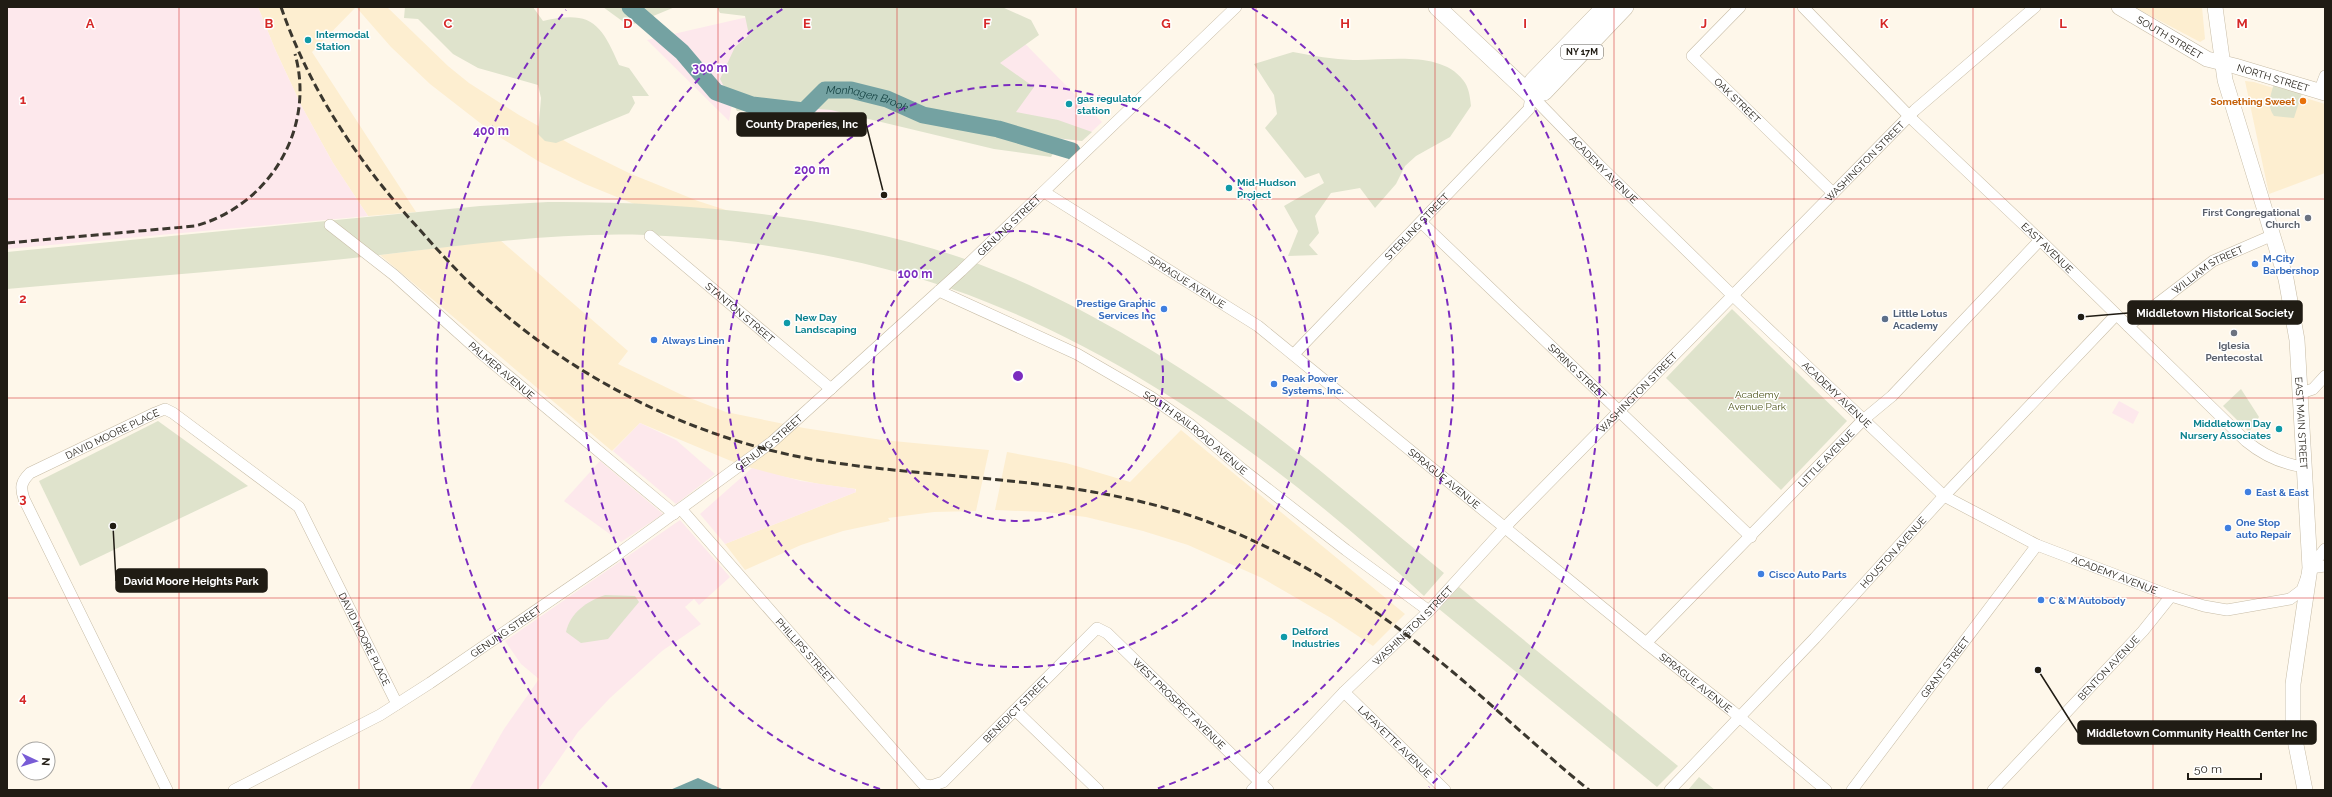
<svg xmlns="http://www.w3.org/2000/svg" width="2332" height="797" font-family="Raleway,sans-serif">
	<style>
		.built { fill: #fdeed0 }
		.industrial { fill: #fde8ec }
		.green { fill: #dfe3cc }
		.water { fill: #74a2a2 }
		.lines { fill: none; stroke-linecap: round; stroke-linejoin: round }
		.river { stroke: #74a2a2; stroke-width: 17 }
		.street-casing { stroke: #c7bca6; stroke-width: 12 }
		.secondary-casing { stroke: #c7bca6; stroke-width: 16 }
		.primary-casing { stroke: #c7bca6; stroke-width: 18 }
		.street { stroke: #fff; stroke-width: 11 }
		.secondary { stroke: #fff; stroke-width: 15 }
		.primary { stroke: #fff; stroke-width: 17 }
		.rail { stroke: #3b372e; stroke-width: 3; stroke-dasharray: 8 4; stroke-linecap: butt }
		.grid { fill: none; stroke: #d62828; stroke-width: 1; stroke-opacity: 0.55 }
		.ring { fill: none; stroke: #7b2cbf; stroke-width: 2; stroke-dasharray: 7 5 }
		.culture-dot { fill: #0f9aa8; stroke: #fff; stroke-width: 1.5 }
		.food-dot { fill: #e8710a; stroke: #fff; stroke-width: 1.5 }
		.worship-dot { fill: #6b7280; stroke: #fff; stroke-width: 1.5 }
		.shop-dot { fill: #3f7fe0; stroke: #fff; stroke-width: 1.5 }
		.service-dot { fill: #5c6f8a; stroke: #fff; stroke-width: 1.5 }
		.labels { text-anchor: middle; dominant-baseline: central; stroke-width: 3; stroke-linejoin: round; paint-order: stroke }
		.shield { fill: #fff; stroke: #63605a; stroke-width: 1 }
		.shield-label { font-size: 9px; font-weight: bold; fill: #201c14 }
		.culture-label { font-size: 10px; font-weight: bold; fill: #0d838f; stroke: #fff; text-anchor: start }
		.street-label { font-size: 10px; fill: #201c14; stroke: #fff }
		.food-label { font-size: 10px; font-weight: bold; fill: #c56008; stroke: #fff; text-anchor: end }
		.worship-label { font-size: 10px; font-weight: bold; fill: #5b616d; stroke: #fff; text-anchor: end }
		.shop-label { font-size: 10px; font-weight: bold; fill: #366cbe; stroke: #fff; text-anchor: start }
		.service-label { font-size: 10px; font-weight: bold; fill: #4e5e75; stroke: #fff; text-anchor: start }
		.park-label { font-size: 10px; fill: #51581f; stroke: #fff }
		.water-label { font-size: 11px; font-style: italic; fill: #123f3f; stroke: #fff }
		.grid-label { font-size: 13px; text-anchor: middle; font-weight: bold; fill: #d62828; stroke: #fff; stroke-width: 3; stroke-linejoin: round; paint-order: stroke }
		.centre { fill: #7b2cbf; stroke: #fff; stroke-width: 2 }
		.ring-label { font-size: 12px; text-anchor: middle; font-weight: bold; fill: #7b2cbf; stroke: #fff; stroke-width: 3; stroke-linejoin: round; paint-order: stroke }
		.leader { fill: none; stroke: #201c14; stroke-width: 1.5 }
		.callout-dot { fill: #201c14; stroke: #fff; stroke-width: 1.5 }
		.callout { fill: #201c14; stroke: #201c14; stroke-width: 1.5 }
		.callout-label { font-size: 11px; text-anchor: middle; font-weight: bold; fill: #fff }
	</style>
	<rect width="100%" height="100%" fill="#fef7ea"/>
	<g class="built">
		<path d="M 258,7 L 387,7 L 448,66 L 469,83 L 519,115 L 572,145 L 631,174 L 698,201 L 732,212 L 634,204 L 585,184 L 538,161 L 493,133 L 430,84 L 391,47 L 356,7 L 312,52 L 416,212 L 368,216 L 333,163 L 302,107 L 275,49 Z"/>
		<path d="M 2134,7 L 2202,7 L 2205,39 L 2200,42 Z"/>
		<path d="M 2245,81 L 2254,82 L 2325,104 L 2325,173 L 2269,194 Z"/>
		<path d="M 500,240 L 628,351 L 618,364 L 682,395 L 726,412 L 804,428 L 882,440 L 989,450 L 976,511 L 934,512 L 888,518 L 890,521 L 843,531 L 801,545 L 745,570 L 725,544 L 856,492 L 856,489 L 819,484 L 766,473 L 731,461 L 640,423 L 612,451 L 380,255 Z"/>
		<path d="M 1181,430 L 1405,614 L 1373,646 L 1331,618 L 1262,578 L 1188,545 L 1143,531 L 1086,517 L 1045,512 L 995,510 L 1007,452 L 1066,463 L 1130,482 Z"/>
	</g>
	<g class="industrial">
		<path d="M 7,7 L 258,7 L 275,49 L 302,107 L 333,163 L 368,216 L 7,249 Z"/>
		<path d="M 792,7 L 992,10 L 1102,122 L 1082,141 L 732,103 L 729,121 L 647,40 Z"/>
		<path d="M 2119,401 L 2139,412 L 2133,424 L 2112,413 Z"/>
		<path d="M 640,423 L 676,440 L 715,474 L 676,504 L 613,451 Z"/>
		<path d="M 600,461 L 663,514 L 621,542 L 564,501 Z"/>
		<path d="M 752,468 L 801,481 L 855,489 L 856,492 L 725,544 L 700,514 Z"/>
		<path d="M 680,520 L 730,577 L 699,605 L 694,599 L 685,607 L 701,624 L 662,651 L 610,698 L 578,732 L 538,790 L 469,790 L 504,729 L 539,679 L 521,664 L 505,641 Z"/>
	</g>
	<g class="green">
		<path d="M 405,7 L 533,7 L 543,21 C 591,10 601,23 619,65 L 629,68 L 649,96 L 632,96 L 635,103 L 629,113 L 556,143 L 545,141 L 538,134 L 541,98 L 538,85 L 478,68 L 453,54 L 418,19 L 404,18 Z"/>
		<path d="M 603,7 L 675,7 L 629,26 Z"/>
		<path d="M 717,7 L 1002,7 L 1031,20 L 1039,35 L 1000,63 L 1034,87 L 1016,112 L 1058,120 L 1092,132 L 1082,141 L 1047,137 L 1057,147 L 1051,157 L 994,149 L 831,110 L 794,107 L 737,111 L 720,79 L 735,47 L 749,35 L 745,16 L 720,13 Z"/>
		<path d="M 1293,52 C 1313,56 1333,59 1353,60 C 1386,61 1440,50 1463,80 C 1469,87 1470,97 1471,106 L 1450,137 L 1416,156 L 1405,166 L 1396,184 L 1375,208 L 1360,188 L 1331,193 L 1315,216 L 1319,233 L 1309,245 L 1318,255 L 1288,256 L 1298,231 L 1284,206 L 1324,183 L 1319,173 L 1305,178 L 1265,128 L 1277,114 L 1274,95 L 1254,64 Z"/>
		<path d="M 2274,83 L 2302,93 L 2294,118 L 2274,116 C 2266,105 2271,95 2274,83 Z"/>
		<path d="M 548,202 C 680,201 834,215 959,257 C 1045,286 1142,341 1216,392 C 1296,447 1369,512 1444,573 L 1424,596 C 1296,478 1152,368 989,303 C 884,260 759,239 646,235 C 555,232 470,245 380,255 C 256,269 131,278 7,289 L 7,252 L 480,206 Z"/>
		<path d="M 1732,309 L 1847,421 L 1781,490 L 1666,378 Z"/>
		<path d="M 2241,389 L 2259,417 L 2249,432 L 2223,406 Z"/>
		<path d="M 158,421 L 248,486 L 80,566 L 39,481 Z"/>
		<path d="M 1459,587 L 1678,766 L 1657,787 L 1439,609 Z"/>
		<path d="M 605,595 L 635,596 L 639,602 L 608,639 L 581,643 L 566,632 C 570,613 587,601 605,595 Z"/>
		<path d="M 1699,777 L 1715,790 L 1688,790 Z"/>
	</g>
	<path class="water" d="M 698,778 L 724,790 L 670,790 Z"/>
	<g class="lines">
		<path class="river" id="s1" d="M 630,7 L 682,52 L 716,92 L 752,105 L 804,111 L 825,90 L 851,90 L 887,99 L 923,115 L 998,129 L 1072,151"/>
		<defs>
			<g id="street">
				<path id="s2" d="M 1740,7 L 1692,56 L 1833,193"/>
				<path id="s3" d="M 1803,7 L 1914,121 L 2040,240 L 2246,441 C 2263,455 2282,464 2304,467"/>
				<path d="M 2322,84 L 2325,76"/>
				<path id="s4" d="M 1531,95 L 1599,165 L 1727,290 L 1944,496 L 2037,545 L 2171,596 L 2204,606 L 2227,610 L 2290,599 L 2302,590 L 2310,568 L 2325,549"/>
				<path id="s5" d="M 1044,192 L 1258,326 L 1646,643 L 1731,710 L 1826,790"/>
				<path id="s6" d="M 1422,223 L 1751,537"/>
				<path id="s7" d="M 330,225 L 394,275 L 482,354 L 674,514"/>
				<path id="s8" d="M 650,236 L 831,389"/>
				<path id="s9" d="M 939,291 L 1077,354 L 1151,397 L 1191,425 L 1242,469 L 1346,550 L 1429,611"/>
				<path id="s10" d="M 2128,326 L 2213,261 L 2273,235"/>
				<path id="s11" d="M 1294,354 L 1529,109 L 1531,95"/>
				<path d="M 2301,393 L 2313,389 L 2325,376"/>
				<path id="s12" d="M 681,509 L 923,784 L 931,786 L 943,782 L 1097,628 L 1107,633 L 1268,790"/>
				<path d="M 2310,568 L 2325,566"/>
				<path id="s13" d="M 1646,643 L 1863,420 L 1892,396 L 2040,240"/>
				<path id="s14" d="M 1344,692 L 1445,790"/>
				<path d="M 1015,710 L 1098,790"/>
				<path id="s15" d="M 167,790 L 24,499 C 20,487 21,482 30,473 L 155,413 L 165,409 L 173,413 L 299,507 L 397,704"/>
				<path id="s16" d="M 234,790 L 380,715 L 430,683 L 614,557 L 772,442 L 961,271 L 1236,7"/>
				<path id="s17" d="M 1252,790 L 1344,692 L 1429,611 L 1510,522 L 1915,110 L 2035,7"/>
				<path id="s18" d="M 1670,790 L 1815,638 L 1944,496 L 2116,315"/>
				<path id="s19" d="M 1852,790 L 2037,545"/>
				<path id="s20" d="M 1993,790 L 2143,631 L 2171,596"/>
			</g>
			<g id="secondary">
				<path id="s21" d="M 2119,7 L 2207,59 L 2235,66 L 2325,93"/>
				<path id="s22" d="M 2215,7 L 2225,80 L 2286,279 L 2297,340 L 2310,568 L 2293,684 L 2293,730 L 2305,790"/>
			</g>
			<g id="primary">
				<path d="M 1437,7 L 1531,95 L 1537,90"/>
				<path d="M 1537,90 L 1544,92 L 1625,7"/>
				<path d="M 1537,90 L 1533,81 L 1605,7"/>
			</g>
		</defs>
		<use href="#street" class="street-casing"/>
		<use href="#secondary" class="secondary-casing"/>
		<use href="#primary" class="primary-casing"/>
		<use href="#street" class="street"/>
		<use href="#secondary" class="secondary"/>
		<use href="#primary" class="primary"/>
		<g class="rail">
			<path d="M 281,7 C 310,91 360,165 420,230 C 441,254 463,278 487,299 C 579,382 701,442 823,461 C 950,481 1081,476 1203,520 C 1288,551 1367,601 1437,659 C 1489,701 1537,748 1589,790"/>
			<path d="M 7,243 L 195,226 C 269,206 316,129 295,54"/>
		</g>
	</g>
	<path class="grid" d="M 179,7 L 179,790M 359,7 L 359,790M 538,7 L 538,790M 718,7 L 718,790M 897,7 L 897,790M 1076,7 L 1076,790M 1256,7 L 1256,790M 1435,7 L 1435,790M 1614,7 L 1614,790M 1794,7 L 1794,790M 1973,7 L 1973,790M 2153,7 L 2153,790M 7,199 L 2325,199M 7,398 L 2325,398M 7,598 L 2325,598"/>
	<g class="ring">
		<circle cx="1018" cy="376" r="145"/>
		<circle cx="1018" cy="376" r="291"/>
		<path d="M880 789A436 436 0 0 1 784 8M1252 8A436 436 0 0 1 1156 789"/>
		<path d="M607 787A581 581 0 0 1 566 10M1470 10A581 581 0 0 1 1429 787"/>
	</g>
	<g class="culture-dot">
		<circle cx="308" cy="40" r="4"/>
		<circle cx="1069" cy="104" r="4"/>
		<circle cx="1229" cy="188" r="4"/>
		<circle cx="787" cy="323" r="4"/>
		<circle cx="2279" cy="429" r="4"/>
		<circle cx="1284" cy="637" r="4"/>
	</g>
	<circle class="food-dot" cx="2303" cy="101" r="4"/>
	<g class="worship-dot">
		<circle cx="2308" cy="218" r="4"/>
		<circle cx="2234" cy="333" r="4"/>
	</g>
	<g class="shop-dot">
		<circle cx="2255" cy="264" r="4"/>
		<circle cx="1164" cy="309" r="4"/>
		<circle cx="654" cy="340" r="4"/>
		<circle cx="1274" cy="384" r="4"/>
		<circle cx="2248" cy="492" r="4"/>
		<circle cx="2228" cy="528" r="4"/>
		<circle cx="1761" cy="574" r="4"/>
		<circle cx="2041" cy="600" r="4"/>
	</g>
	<circle class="service-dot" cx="1885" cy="319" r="4"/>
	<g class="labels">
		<rect class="shield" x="1561" y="45" width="42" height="14" rx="3"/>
		<g class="shield-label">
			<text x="1582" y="52">NY 17M</text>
		</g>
		<g class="culture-label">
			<text x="316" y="34">Intermodal<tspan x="316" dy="12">Station</tspan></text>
			<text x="1077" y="98">gas regulator<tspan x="1077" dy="12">station</tspan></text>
			<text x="1237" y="182">Mid-Hudson<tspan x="1237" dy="12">Project</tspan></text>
			<text x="795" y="317">New Day<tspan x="795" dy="12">Landscaping</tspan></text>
			<text x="2271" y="423" text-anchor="end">Middletown Day<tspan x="2271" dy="12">Nursery Associates</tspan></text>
			<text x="1292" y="631">Delford<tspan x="1292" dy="12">Industries</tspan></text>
		</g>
		<g class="street-label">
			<text stroke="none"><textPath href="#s21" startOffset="59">SOUTH STREET</textPath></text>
			<text stroke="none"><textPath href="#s21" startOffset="171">NORTH STREET</textPath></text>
			<text stroke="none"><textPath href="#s2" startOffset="132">OAK STREET</textPath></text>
			<text stroke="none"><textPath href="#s17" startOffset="878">WASHINGTON STREET</textPath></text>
			<text stroke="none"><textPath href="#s4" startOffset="104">ACADEMY AVENUE</textPath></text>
			<text stroke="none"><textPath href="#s16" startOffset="963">GENUNG STREET</textPath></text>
			<text stroke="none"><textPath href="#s11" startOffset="177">STERLING STREET</textPath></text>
			<text stroke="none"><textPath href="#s3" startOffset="343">EAST AVENUE</textPath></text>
			<text stroke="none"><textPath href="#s10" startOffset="98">WILLIAM STREET</textPath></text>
			<text stroke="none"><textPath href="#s5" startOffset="169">SPRAGUE AVENUE</textPath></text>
			<text stroke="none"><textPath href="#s8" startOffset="118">STANTON STREET</textPath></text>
			<text stroke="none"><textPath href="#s7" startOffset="225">PALMER AVENUE</textPath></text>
			<text stroke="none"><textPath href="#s6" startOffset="215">SPRING STREET</textPath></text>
			<text stroke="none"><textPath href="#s17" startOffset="554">WASHINGTON STREET</textPath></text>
			<text stroke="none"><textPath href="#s4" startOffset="428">ACADEMY AVENUE</textPath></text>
			<text stroke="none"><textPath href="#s22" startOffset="427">EAST MAIN STREET</textPath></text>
			<text stroke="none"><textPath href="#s9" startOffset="294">SOUTH RAILROAD AVENUE</textPath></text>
			<text stroke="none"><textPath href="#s15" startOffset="444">DAVID MOORE PLACE</textPath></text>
			<text stroke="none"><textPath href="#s16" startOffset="639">GENUNG STREET</textPath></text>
			<text stroke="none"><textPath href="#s13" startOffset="258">LITTLE AVENUE</textPath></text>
			<text stroke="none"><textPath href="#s5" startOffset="493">SPRAGUE AVENUE</textPath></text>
			<text stroke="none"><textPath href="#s18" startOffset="326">HOUSTON AVENUE</textPath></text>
			<text stroke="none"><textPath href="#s4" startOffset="764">ACADEMY AVENUE</textPath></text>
			<text stroke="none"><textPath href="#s17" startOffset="230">WASHINGTON STREET</textPath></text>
			<text stroke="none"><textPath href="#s16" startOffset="315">GENUNG STREET</textPath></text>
			<text stroke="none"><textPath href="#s15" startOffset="816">DAVID MOORE PLACE</textPath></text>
			<text stroke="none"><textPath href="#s12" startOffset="188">PHILLIPS STREET</textPath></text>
			<text stroke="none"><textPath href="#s19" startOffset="154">GRANT STREET</textPath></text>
			<text stroke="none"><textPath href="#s20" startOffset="168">BENTON AVENUE</textPath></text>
			<text stroke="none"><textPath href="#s5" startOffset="817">SPRAGUE AVENUE</textPath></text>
			<text stroke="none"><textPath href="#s12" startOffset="717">WEST PROSPECT AVENUE</textPath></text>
			<text stroke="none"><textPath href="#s12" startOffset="490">BENEDICT STREET</textPath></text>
			<text stroke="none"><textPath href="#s14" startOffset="71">LAFAYETTE AVENUE</textPath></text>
		</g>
		<g class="food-label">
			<text x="2295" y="101">Something Sweet</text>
		</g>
		<g class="worship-label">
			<text x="2300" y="212">First Congregational<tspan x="2300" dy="12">Church</tspan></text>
			<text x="2234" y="345" text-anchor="middle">Iglesia<tspan x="2234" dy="12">Pentecostal</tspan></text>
		</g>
		<g class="shop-label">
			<text x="2263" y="258">M-City<tspan x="2263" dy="12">Barbershop</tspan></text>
			<text x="1156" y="303" text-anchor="end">Prestige Graphic<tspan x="1156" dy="12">Services Inc</tspan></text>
			<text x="662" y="340">Always Linen</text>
			<text x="1282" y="378">Peak Power<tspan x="1282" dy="12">Systems, Inc.</tspan></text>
			<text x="2256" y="492">East &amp; East</text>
			<text x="2236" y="522">One Stop<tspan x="2236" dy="12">auto Repair</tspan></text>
			<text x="1769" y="574">Cisco Auto Parts</text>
			<text x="2049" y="600">C &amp; M Autobody</text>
		</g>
		<g class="service-label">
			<text x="1893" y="313">Little Lotus<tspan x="1893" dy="12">Academy</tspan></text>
		</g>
		<g class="park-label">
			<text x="1757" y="394">Academy<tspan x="1757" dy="12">Avenue Park</tspan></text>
		</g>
		<g class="water-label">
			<text stroke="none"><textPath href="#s1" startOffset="285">Monhagen Brook</textPath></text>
		</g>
	</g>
	<g class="grid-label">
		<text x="90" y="28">A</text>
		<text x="269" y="28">B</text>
		<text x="448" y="28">C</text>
		<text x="628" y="28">D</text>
		<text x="807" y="28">E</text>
		<text x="987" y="28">F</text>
		<text x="1166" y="28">G</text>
		<text x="1345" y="28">H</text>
		<text x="1525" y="28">I</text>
		<text x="1704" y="28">J</text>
		<text x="1884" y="28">K</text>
		<text x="2063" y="28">L</text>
		<text x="2242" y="28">M</text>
		<text x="23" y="104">1</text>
		<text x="23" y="303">2</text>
		<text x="23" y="503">3</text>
		<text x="23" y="702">4</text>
	</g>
	<circle cx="1018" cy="376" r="6" class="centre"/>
	<g class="ring-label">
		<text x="710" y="72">300 m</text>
		<text x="491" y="135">400 m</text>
		<text x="812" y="174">200 m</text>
		<text x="915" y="278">100 m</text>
	</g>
	<path class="leader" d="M884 195L866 124M2081 317L2128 313M113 526L116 581M2038 670L2078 733"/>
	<g class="callout-dot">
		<circle cx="884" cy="195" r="4"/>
		<circle cx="2081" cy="317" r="4"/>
		<circle cx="113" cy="526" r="4"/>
		<circle cx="2038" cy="670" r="4"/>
	</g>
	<g class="callout">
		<rect x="737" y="113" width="129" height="23" rx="4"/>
		<rect x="2128" y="301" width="174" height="23" rx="4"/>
		<rect x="116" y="569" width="151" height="23" rx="4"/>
		<rect x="2078" y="721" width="238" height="23" rx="4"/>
	</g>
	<g class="callout-label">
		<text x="802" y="128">County Draperies, Inc</text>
		<text x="2215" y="317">Middletown Historical Society</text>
		<text x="191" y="585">David Moore Heights Park</text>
		<text x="2197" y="737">Middletown Community Health Center Inc</text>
	</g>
	<rect width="2332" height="797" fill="none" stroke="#201c14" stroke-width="16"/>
	<g transform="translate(36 761) rotate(94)"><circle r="19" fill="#ffffff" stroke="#a6a4a1"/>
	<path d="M0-3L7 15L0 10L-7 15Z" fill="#785cd6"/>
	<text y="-6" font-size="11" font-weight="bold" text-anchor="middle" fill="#201c14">N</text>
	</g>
	<path d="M2188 773v6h73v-6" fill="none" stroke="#201c14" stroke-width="2"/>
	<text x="2194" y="773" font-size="12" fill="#201c14" stroke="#ffffff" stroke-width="3" paint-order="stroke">50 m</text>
</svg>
